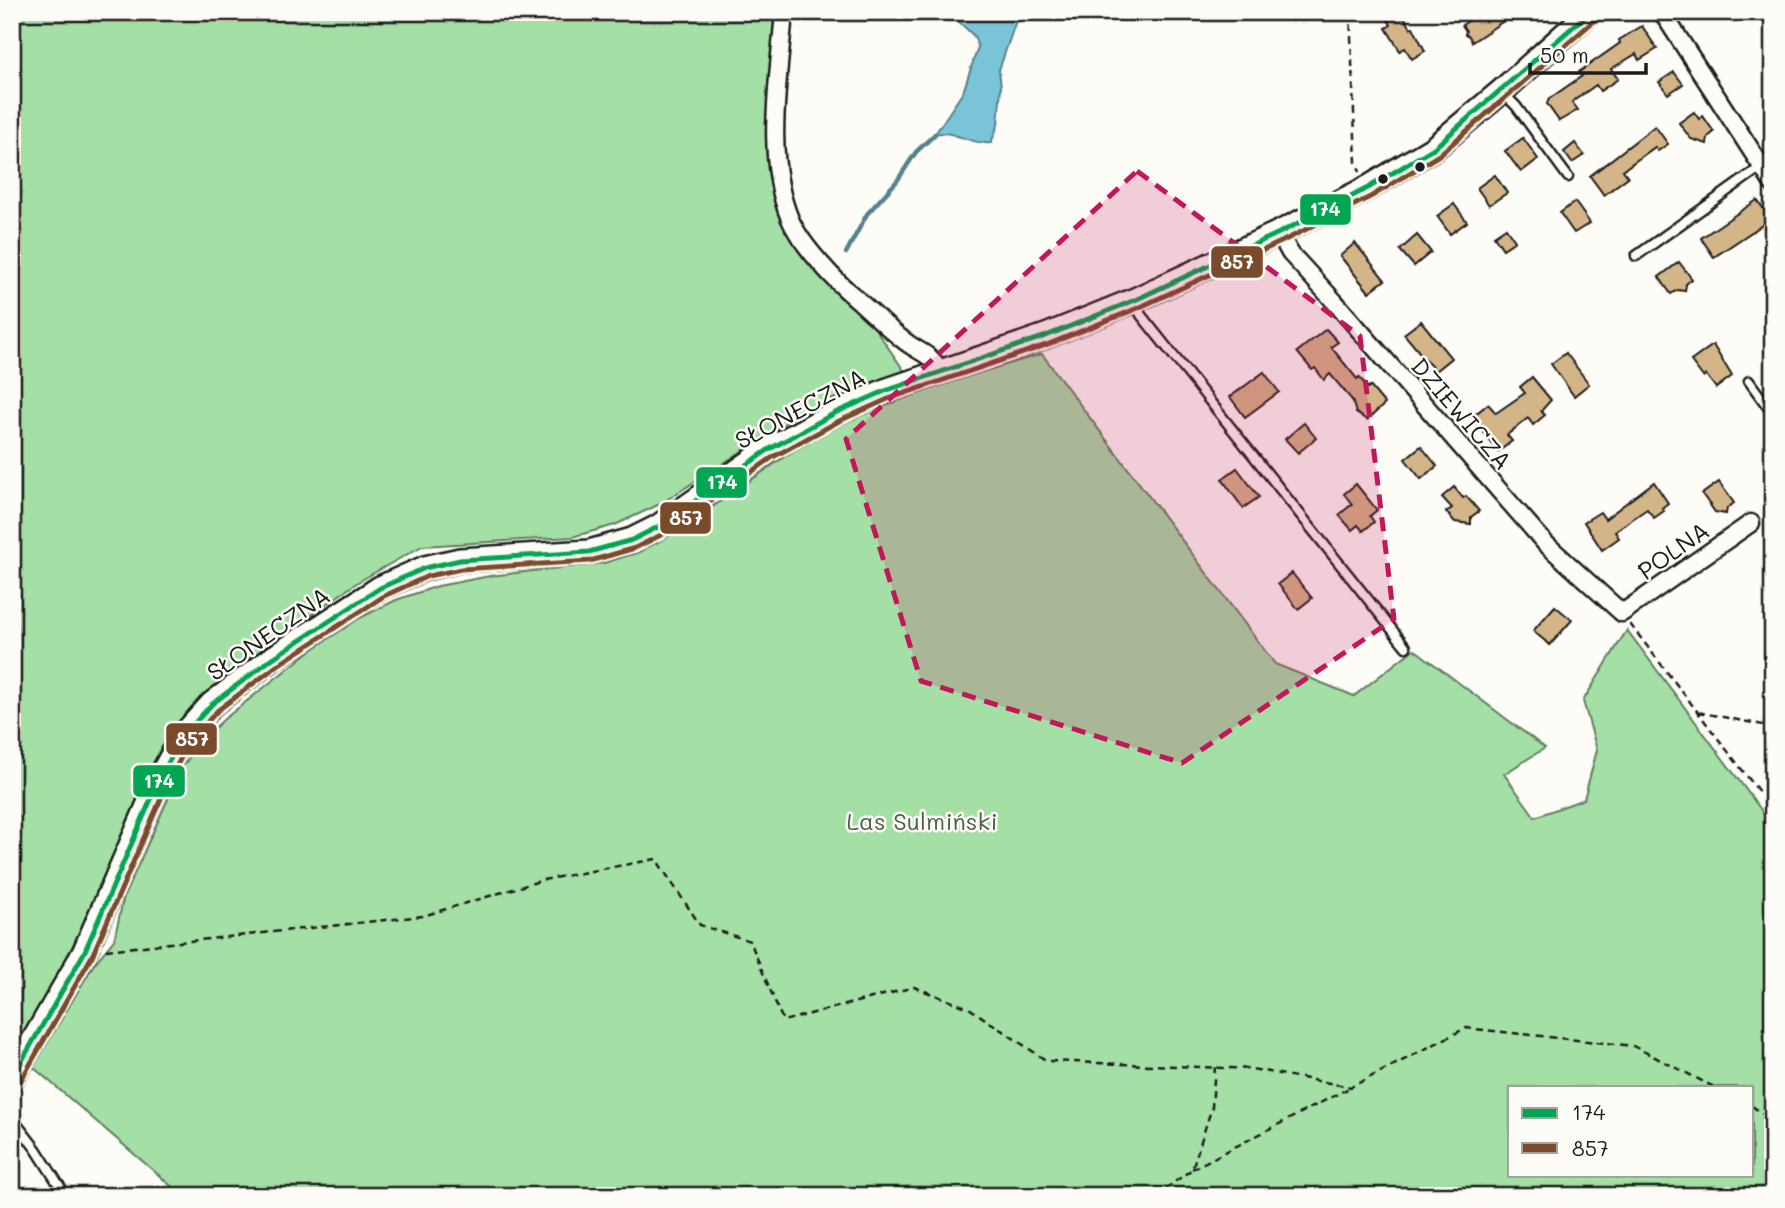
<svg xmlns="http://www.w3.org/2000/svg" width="1785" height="1208" font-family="Mali,sans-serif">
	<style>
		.green { fill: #a4dfa5; stroke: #607e60; stroke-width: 2; fill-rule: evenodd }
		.water { fill: #79c5d7; stroke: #54818c; stroke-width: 2 }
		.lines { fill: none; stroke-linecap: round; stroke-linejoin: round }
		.stream { stroke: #54818c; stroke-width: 4.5 }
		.building { fill: #d4b588; stroke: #1c1c1c; stroke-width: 2 }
		.lane-casing { stroke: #1c1c1c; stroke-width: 13 }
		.street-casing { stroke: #1c1c1c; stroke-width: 21 }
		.secondary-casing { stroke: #1c1c1c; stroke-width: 28 }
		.path { stroke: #1c1c1c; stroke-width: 2.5; stroke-dasharray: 7 5; stroke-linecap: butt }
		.lane { stroke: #fdfcf7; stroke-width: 8 }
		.street { stroke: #fdfcf7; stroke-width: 16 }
		.secondary { stroke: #fdfcf7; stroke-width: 23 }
		.bus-1-casing { stroke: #fdfcf7; stroke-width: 10 }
		.bus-2-casing { stroke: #fdfcf7; stroke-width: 10 }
		.bus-1 { stroke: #00a651; stroke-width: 5 }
		.bus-2 { stroke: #7a4b2a; stroke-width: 5 }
		.marked { fill: #c2185b; fill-opacity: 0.2; stroke: #c2185b; stroke-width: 5; stroke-dasharray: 14 9; stroke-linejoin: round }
		.bus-dot { fill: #1c1c1c; stroke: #fdfcf7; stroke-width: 2.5 }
		.labels { text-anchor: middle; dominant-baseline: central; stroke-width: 5; stroke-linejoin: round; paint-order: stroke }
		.street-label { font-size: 24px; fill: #1c1c1c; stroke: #fdfcf7 }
		.park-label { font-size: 24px; fill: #4c604c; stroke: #fdfcf7 }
		.line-badge { stroke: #fdfcf7; stroke-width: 2.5 }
		.badge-label { font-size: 19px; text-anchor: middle; font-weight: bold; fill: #fff }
	</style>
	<rect width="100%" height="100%" fill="#fdfcf7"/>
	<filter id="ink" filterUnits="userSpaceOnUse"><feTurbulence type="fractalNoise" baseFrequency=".0143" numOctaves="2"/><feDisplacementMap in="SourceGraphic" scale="14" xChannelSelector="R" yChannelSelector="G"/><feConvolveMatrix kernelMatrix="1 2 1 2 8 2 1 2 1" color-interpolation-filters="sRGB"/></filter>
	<g filter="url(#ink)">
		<g class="green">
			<path d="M 12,12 L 779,12 L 772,98 L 787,228 L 872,324 L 907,375 L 876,384 L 798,415 L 660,504 L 615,525 L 572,537 L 422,546 L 358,582 L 240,665 L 177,725 L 147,776 L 92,905 L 47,1000 L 12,1052 Z"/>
			<path d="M 1042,354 L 1275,664 L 1354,696 L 1414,649 L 1545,748 L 1504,774 L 1535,817 L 1584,799 L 1597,750 L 1583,701 L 1627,630 L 1773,826 L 1773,1196 L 183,1196 L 33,1067 L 94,964 L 114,940 L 124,896 L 183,766 L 203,739 L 223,720 L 310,651 L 358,619 L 396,600 L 438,586 L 490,576 L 604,563 L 639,552 L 679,530 L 809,440 L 872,410 L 961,378 ZM 1510,1087 L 1752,1087 L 1752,1175 L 1510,1175 Z"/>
		</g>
		<path class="water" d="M 953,12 L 1019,12 L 999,70 L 1001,87 L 998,125 L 991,143 C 970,145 953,129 935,134 L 963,92 L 978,47 L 974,36 L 955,18 Z"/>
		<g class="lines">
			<path class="stream" d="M 846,253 L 867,214 L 897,181 L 916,152 L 935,134"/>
		</g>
		<g class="building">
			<path d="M 1383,12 L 1401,12 L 1411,28 L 1413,27 L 1425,51 L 1412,59 L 1405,48 L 1400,51 L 1386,28 L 1391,25 Z"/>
			<path d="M 1491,12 L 1517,12 L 1472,42 L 1469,36 L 1465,34 L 1466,31 L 1462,25 L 1479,14 L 1481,18 Z"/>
			<path d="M 1642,26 L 1657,49 L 1639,60 L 1636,54 L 1611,69 L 1618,79 L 1600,91 L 1596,85 L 1572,102 L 1578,110 L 1559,121 L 1547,104 L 1549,99 L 1582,76 L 1579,72 L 1620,43 L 1619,40 Z"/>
			<path d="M 1674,72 L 1683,84 L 1668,94 L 1659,82 Z"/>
			<path d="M 1694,112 L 1699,119 L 1703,116 L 1714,132 L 1708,137 L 1707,144 L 1691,139 L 1679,123 Z"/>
			<path d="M 1655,126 L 1668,144 L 1658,151 L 1655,147 L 1623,170 L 1628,177 L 1604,195 L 1590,176 Z"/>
			<path d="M 1523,138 L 1538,159 L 1521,172 L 1505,151 Z"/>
			<path d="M 1575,143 L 1584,155 L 1572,163 L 1564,152 Z"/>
			<path d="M 1495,175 L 1507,193 L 1489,205 L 1477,188 Z"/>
			<path d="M 1757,200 L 1771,219 L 1714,257 L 1701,238 Z"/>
			<path d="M 1575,202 L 1590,223 L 1574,233 L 1560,213 Z"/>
			<path d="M 1454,204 L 1467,222 L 1450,234 L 1437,216 Z"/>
			<path d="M 1506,228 L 1515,241 L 1503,249 L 1494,236 Z"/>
			<path d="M 1417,235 L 1431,252 L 1414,266 L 1400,250 Z"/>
			<path d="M 1355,243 L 1385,280 L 1369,292 L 1340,256 Z"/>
			<path d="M 1679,262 L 1692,279 L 1686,284 L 1685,291 L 1678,290 L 1671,294 L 1659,277 Z"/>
			<path d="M 1421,321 L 1451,358 L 1435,371 L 1404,334 Z"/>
			<path d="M 1326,329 L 1338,342 L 1331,347 L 1357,379 L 1359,377 L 1368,388 L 1370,386 L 1385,404 L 1367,420 L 1356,413 L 1352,400 L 1330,374 L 1324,380 L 1315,368 L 1312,370 L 1297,352 Z"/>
			<path d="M 1713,345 L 1732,376 L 1716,388 L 1706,375 L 1703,377 L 1691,361 Z"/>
			<path d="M 1566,353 L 1589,384 L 1574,396 L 1551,364 Z"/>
			<path d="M 1264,372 L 1279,392 L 1245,417 L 1230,397 Z"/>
			<path d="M 1532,377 L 1551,400 L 1541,411 L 1545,415 L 1533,425 L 1528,418 L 1507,435 L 1512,441 L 1498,452 L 1472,417 L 1488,404 L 1496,413 L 1525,393 L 1520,387 Z"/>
			<path d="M 1304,423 L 1316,438 L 1298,453 L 1285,439 Z"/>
			<path d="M 1421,446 L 1437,466 L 1421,479 L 1405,459 Z"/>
			<path d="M 1237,468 L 1259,497 L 1243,508 L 1222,479 Z"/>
			<path d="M 1654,482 L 1668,503 L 1662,508 L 1664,511 L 1654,518 L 1647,509 L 1615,531 L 1619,538 L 1602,550 L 1584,522 L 1600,512 L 1605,519 Z"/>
			<path d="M 1719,482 L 1734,503 L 1727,508 L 1726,514 L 1715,512 L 1702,494 Z"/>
			<path d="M 1356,484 L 1377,510 L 1370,516 L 1374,522 L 1363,531 L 1358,525 L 1352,530 L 1339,515 L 1352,504 L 1344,494 Z"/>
			<path d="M 1454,487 L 1463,498 L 1466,496 L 1479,511 L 1471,517 L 1471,524 L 1455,522 L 1446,512 L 1452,508 L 1442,497 Z"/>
			<path d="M 1292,573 L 1312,598 L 1298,609 L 1278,584 Z"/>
			<path d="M 1555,606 L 1572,620 L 1550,645 L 1533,631 Z"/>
		</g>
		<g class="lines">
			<defs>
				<g id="lane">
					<path d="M 1504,94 L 1516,106 L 1568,177"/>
					<path d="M 1636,256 L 1761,167"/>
					<path d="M 1136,303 L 1141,315 L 1406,647"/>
					<path d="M 1749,381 L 1773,414"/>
					<path d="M 12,1118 L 36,1149 L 66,1196"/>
				</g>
				<g id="street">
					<path d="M 784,12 C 779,77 764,157 790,219 C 801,245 836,282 858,300 C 872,313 887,327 902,339 C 920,354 929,351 942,373"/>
					<path d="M 1662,12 L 1773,184"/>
					<path d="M 1279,233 L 1290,253 L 1334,301 L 1545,543 L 1622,613 L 1751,523"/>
				</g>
				<path id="secondary" d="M 12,1078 L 84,953 L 162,774 L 183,736 L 212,704 L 273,658 L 380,588 L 425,568 L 460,560 L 589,552 L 632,540 L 658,527 L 768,450 L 835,413 L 885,391 L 1046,336 L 1135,300 L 1279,233 L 1368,188 L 1434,148 L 1502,91 L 1590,12"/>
			</defs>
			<use href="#lane" class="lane-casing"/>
			<use href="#street" class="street-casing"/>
			<use href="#secondary" class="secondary-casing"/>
			<g class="path">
				<path d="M 1350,12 L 1356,162 L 1360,172"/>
				<path d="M 1630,624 L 1773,810"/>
				<path d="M 1698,712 L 1773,727"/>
				<path d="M 106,950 L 423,916 L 543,880 L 656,859 L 700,925 L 750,941 L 783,1021 L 914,987 L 969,1008 L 1047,1061 L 1252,1069 L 1351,1087 L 1466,1028 L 1633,1046 L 1714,1087"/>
				<path d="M 1752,1106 L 1773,1121"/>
				<path d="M 1192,1169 L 1351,1087"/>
				<path d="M 1156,1196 L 1192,1169 L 1212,1107 L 1215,1067"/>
			</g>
			<use href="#lane" class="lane"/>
			<use href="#street" class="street"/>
			<use href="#secondary" class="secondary"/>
			<defs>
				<path id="bus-1" d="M 12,1078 L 84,953 L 162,774 L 183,736 L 212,704 L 273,658 L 380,588 L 425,568 L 460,560 L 589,552 L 632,540 L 658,527 L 768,450 L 835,413 L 885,391 L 1046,336 L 1135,300 L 1279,233 L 1368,188 L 1434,148 L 1590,12"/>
				<path id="bus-2" d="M 20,1082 L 92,956 L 170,778 L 190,741 L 218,710 L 278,665 L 384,596 L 428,576 L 461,569 L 590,561 L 635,548 L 663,534 L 773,457 L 839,421 L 888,399 L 1049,344 L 1138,308 L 1283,241 L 1372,196 L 1439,155 L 1596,19"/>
			</defs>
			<use href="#bus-1" class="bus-1-casing"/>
			<use href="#bus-2" class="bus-2-casing"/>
			<use href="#bus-1" class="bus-1"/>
			<use href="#bus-2" class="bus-2"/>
		</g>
	</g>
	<path class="marked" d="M 1137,171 L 1360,336 L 1394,619 L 1182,763 L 921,681 L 846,439 Z"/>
	<g class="bus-dot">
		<circle cx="1420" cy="167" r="6"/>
		<circle cx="1383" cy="179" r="6"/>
	</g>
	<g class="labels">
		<g class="street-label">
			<text transform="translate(800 408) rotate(-28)">SŁONECZNA</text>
			<text transform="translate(1462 413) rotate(49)">DZIEWICZA</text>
			<text transform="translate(1673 550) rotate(-35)">POLNA</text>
			<text transform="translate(268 633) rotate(-35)">SŁONECZNA</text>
		</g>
		<g class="park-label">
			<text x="922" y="820">Las Sulmiński</text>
		</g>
	</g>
	<g class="line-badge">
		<rect x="1299" y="193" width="53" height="33" rx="7" fill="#00a651"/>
		<rect x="1210" y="245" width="54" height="34" rx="7" fill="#7a4b2a"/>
		<rect x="695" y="466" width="53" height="33" rx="7" fill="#00a651"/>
		<rect x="659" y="501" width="53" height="34" rx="7" fill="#7a4b2a"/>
		<rect x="165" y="722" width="53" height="34" rx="7" fill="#7a4b2a"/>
		<rect x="132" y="764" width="54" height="34" rx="7" fill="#00a651"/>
	</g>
	<g class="badge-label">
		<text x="1325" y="216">174</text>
		<text x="1237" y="269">857</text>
		<text x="722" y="489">174</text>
		<text x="686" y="525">857</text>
		<text x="192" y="746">857</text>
		<text x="159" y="788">174</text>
	</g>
	<rect width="1785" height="1208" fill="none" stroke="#fdfcf7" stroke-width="42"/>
	<rect x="21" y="21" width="1743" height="1166" fill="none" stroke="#1c1c1c" stroke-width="2.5" filter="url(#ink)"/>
	<rect x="1508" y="1086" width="245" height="91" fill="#fdfcf7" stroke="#a3a29f" stroke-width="2"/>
	<rect x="1522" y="1108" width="35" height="10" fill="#00a651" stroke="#a3a29f" stroke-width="2"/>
	<text x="1572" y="1120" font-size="21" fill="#1c1c1c">174</text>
	<rect x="1522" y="1143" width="35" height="10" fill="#7a4b2a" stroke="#a3a29f" stroke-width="2"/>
	<text x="1572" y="1156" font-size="21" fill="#1c1c1c">857</text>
	<path d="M1530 63v10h116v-10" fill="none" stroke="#1c1c1c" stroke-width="3.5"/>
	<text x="1540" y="63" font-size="21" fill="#1c1c1c" stroke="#fdfcf7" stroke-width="5" paint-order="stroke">50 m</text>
</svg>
